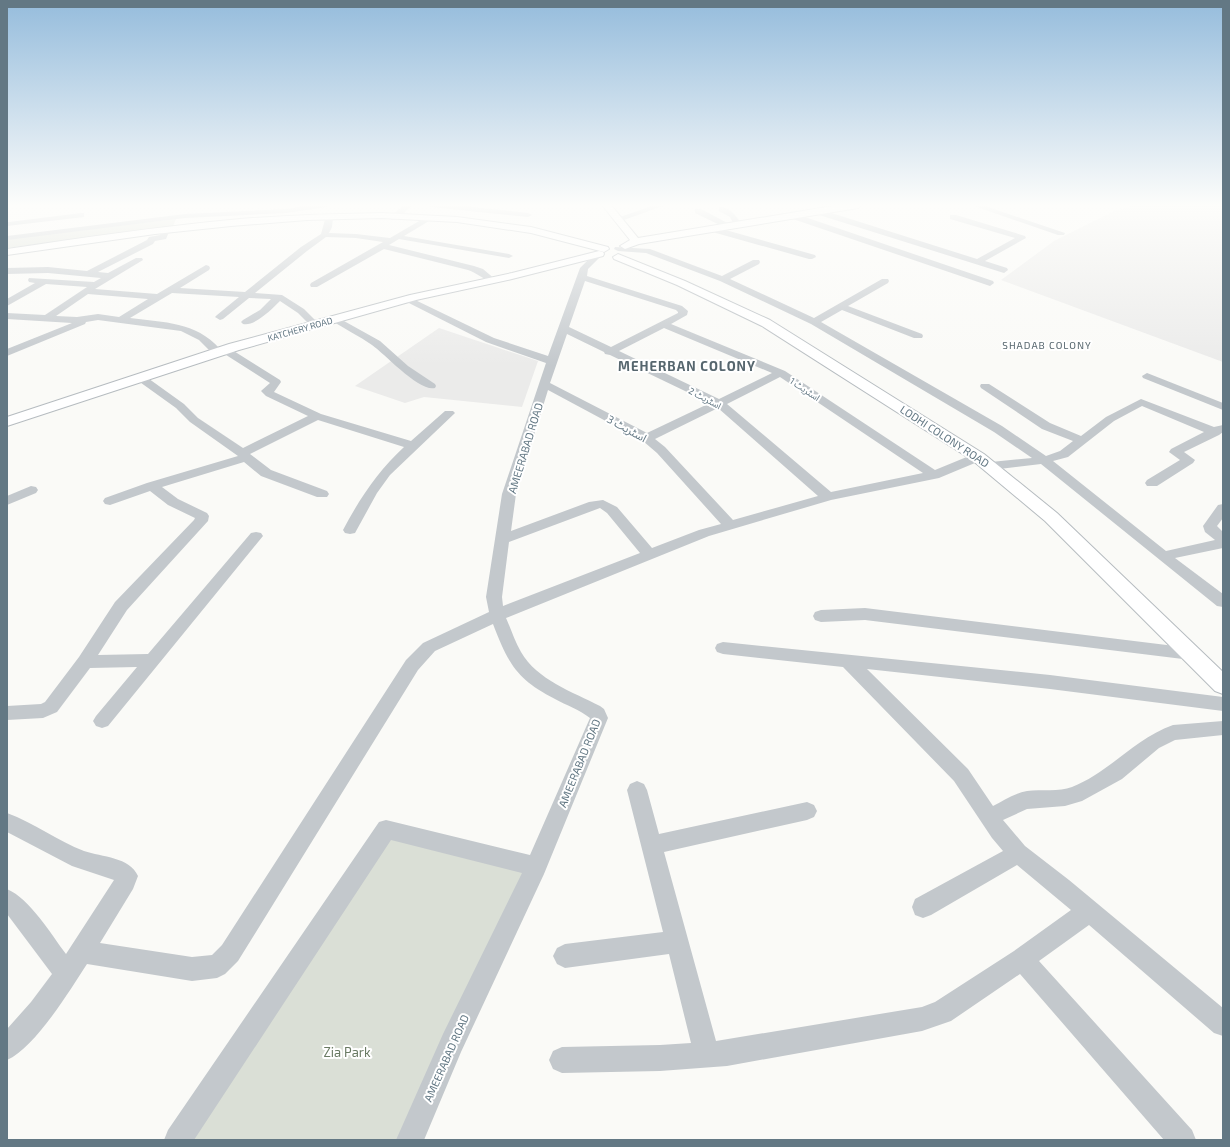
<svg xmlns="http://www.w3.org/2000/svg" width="1230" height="1147" font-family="'Exo 2','Noto Sans Arabic',sans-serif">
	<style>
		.built { fill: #ebebea }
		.green { fill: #dadfd6 }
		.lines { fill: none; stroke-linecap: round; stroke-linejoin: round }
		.major-casing { stroke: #b6bcc0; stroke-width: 2 }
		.minor { fill: #c3c8cc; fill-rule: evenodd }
		.major { fill: #fff; fill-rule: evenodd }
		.labels { text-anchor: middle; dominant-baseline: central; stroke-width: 4; stroke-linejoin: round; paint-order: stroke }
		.far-street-label { font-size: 9px; fill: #637884; stroke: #fff }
		.far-neighbourhood-label { font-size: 10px; letter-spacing: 1px; fill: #56666e; stroke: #fff }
		.street-label { font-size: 11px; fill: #637884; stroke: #fff }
		.far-district-label { font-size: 13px; font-weight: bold; letter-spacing: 1px; fill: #56666e; stroke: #fff }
		.near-park-label { font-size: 13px; fill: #697a63; stroke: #fff }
	</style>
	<rect width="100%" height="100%" fill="#fafaf7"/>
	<g class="built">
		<path d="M 1134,205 L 1223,205 L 1223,362 L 1001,280 L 1054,241 L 1112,212 Z"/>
		<path d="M 439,328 L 538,361 L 522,407 L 424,397 L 405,403 L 355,386 Z"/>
	</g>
	<g class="green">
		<path d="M 176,219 L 173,226 L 7,248 L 7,239 Z"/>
		<path d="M 387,833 L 530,870 L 402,1140 L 184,1140 Z"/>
	</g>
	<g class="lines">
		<defs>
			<g id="major">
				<path d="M 602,205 L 611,205 L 638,238 L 839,205 L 862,205 L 858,208 L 639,244 L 625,249 L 620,246 L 630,240 Z"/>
				<path d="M 382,213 L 457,217 L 531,227 L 608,247 L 609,249 L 604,252 L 531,233 L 457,222 L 382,218 L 307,220 L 231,226 L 155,234 L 7,255 L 7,249 C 81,238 156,227 230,220 C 281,215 332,214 382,213 Z"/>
				<path d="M 599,251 L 603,252 L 604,254 L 603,256 L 512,279 L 416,300 L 239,350 L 7,426 L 7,417 L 229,344 L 410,295 L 512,273 Z"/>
				<path d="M 618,254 L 685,281 L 770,320 L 984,454 L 1057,513 L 1223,672 L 1223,694 L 1215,691 L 1045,521 L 972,460 L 762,326 L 677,285 L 614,259 L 613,257 Z"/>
			</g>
		</defs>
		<use href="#major" class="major-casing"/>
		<g class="minor">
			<path d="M 310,205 L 330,205 L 327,207 L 286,213 L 185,218 L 7,240 L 7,236 L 185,214 L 286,209 Z"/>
			<path d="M 404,205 L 412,205 L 397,220 L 391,220 L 391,216 Z"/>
			<path d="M 428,205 L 455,205 L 528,213 L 532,215 L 528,217 L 431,207 Z"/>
			<path d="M 655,205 L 666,205 L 621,221 L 615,221 L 614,219 Z"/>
			<path d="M 971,205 L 982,205 L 1065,233 L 1064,235 L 1058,235 Z"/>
			<path d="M 719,207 C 730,206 737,217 742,225 L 741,227 L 735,227 L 730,217 L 719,211 Z"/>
			<path d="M 695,209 L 701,209 L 733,226 L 732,228 L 726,228 L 695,213 Z"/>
			<path d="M 816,210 L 822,210 L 977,259 L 1015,238 L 950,219 L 950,215 L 956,215 L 1025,236 L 1026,238 L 985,261 L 1007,268 L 1008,270 L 1004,273 L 816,214 Z"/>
			<path d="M 81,213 L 84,213 L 84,217 L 7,226 L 7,222 L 9,222 Z"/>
			<path d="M 790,214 L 796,214 L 993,281 L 994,283 L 990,286 L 987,285 L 790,218 Z"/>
			<path d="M 326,216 L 332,216 L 333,218 L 332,227 L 329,233 L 356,234 L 390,238 L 426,217 L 429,217 L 429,221 L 404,236 L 509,254 L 513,256 L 509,258 L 399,239 L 389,245 L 474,266 L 483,269 L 496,280 L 495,282 C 488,283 477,273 468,270 L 384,249 L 317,287 L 311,287 L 310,285 L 311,283 L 383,242 L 356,238 L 326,237 L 307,251 L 255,293 L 282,295 L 304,309 L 320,325 L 318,327 L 312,327 L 298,313 L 280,301 C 272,309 254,327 243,324 L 241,322 L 243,320 L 260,310 L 271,299 L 249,298 L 223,319 L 220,320 L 215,317 L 217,315 L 239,297 L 172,293 L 130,318 C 165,323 195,321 220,349 L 225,347 L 229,348 L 280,380 L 281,382 L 274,392 L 321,414 L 411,441 L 445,411 L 453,411 L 455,413 L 390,475 L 377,493 L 355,533 L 350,534 L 345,533 L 343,530 C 360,498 378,471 404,447 L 318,420 L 250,454 L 271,470 L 327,491 L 329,494 L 327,497 L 317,497 L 261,476 L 244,462 L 162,487 L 178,499 L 207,513 L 209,516 L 208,521 L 127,610 L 98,655 L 148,654 L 251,533 L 256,532 L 261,533 L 263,536 L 108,726 L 102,728 L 96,726 L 93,721 L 96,716 L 137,667 L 90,668 L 57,712 L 43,718 L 7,720 L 7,706 L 41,704 L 45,702 L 79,657 L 115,602 L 194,520 L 195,518 L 168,505 L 150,491 L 110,505 L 105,504 L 103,501 L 105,498 L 147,483 L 238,456 L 190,422 L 176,408 L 137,380 L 136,378 L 137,376 L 145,376 L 184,404 L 198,418 L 243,448 L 308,416 L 266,396 L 261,391 L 270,383 L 223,353 L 218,356 L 214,355 L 199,340 L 181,331 L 98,320 L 86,322 L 85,324 L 7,356 L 7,349 L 72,323 L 7,319 L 7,313 L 45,315 L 87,287 L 46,284 L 7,306 L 7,299 L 35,283 L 29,282 L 28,280 L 29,278 L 94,282 L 101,278 L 48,273 L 7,274 L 7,268 L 48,267 L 87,271 L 147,240 L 149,237 L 160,235 L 162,230 L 165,230 L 169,232 L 166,239 L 155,241 L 153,244 L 98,272 L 108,273 L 136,258 L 142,258 L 143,260 L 95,289 L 157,294 L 206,265 L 209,266 L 210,268 L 209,270 L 180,288 L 245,292 L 301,247 L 321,234 ZM 88,294 L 148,299 L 119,317 L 98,314 L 77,317 L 56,316 Z"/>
			<path d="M 709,227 L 715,227 L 815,255 L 816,257 L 812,259 L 809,259 L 709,231 Z"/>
			<path d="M 615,247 L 650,249 L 722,276 L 753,260 L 759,260 L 760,262 L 759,264 L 730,279 L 814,318 L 882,279 L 888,279 L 889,281 L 888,283 L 848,306 L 922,334 L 923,336 L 922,338 L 914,338 L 842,310 L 821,322 L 1002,426 L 1046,456 L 1060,451 L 1073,441 L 1042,429 L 981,388 L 980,386 L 981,384 L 989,384 L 1050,423 L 1081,436 L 1106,417 L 1141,399 L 1214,427 L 1223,425 L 1223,432 L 1219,435 L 1184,452 L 1195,460 L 1193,463 L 1157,486 L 1147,486 L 1145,483 L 1147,480 L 1180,460 L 1169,452 L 1171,449 L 1204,432 L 1142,406 L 1114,421 L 1068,457 L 1053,461 L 1166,551 L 1215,540 L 1205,532 L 1203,526 L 1218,505 L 1223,504 L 1223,518 L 1217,526 L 1223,532 L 1223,548 L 1175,558 L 1223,594 L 1223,607 L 1217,606 L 1041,464 L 991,470 L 987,469 L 985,466 L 987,463 L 991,462 L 1032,458 L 994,432 L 811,324 L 720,281 L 646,253 L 618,251 L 614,249 Z"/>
			<path d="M 596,252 L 602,252 L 603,254 L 588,269 L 587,276 L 682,306 L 688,311 L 687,315 L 671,324 L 785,371 L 935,470 L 974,454 L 982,454 L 984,457 L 982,460 L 939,478 L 831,500 L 709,536 L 506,618 C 511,629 515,642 521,652 C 537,680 573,692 600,706 L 604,709 L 608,718 L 544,874 L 461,1052 L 424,1140 L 396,1140 L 443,1034 L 522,873 L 391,840 L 194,1140 L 164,1140 L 168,1130 L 379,822 L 386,820 L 530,855 L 590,718 C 580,710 566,705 555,699 C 516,679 508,663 493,624 L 435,651 L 418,670 L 238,961 L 225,974 L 217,978 L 192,981 L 87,964 C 70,990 35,1048 7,1060 L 7,1029 L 31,1002 L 52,974 L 7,914 L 7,889 C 30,899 51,934 66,954 L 114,880 L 72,866 L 7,832 L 7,813 C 34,823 58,841 84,851 C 102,857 130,857 138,876 L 133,889 L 100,943 L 192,957 L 212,955 L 222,945 L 406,660 L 423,643 L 489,612 L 486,597 L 502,494 L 546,363 L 486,342 L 401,299 L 406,296 L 409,297 L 494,338 L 548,356 L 580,268 ZM 585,281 L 676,310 L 678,312 L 678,313 L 611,347 L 569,327 ZM 664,328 L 772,373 L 719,399 L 619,351 ZM 567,334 L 604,352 L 605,354 L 610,355 L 710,403 L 647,433 L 550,383 ZM 780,377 L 923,473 L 831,492 L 727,404 ZM 548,390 L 643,441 L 657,453 L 721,524 L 699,530 L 652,548 L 617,507 L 603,500 L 589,502 L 511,531 L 516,494 ZM 718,408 L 818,496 L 733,520 L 665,447 L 655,439 ZM 600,508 L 607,513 L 640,553 L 503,606 L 502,597 L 509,542 Z"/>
			<path d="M 335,316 L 380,341 L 408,366 L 435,384 L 436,386 L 435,388 C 419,392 385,354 372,345 C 359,336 345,329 332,321 L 330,319 L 332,317 Z"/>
			<path d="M 1147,373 L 1223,403 L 1223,410 L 1143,378 L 1142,376 Z"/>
			<path d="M 31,486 L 36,487 L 38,490 L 36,493 L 7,505 L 7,496 Z"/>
			<path d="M 865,608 L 1191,648 L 1197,650 L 1199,654 L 1197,658 L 1191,660 L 865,620 L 821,622 L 815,620 L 813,616 L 815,612 L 821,610 Z"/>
			<path d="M 723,642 L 1050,675 L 1223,697 L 1223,711 L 1050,689 L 867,669 L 968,769 L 993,806 C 1003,801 1015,793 1027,791 C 1041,789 1059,792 1072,787 C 1110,772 1134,739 1173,725 L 1223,721 L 1223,735 L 1175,740 L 1159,748 L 1122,779 L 1082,801 L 1065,806 L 1027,809 L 1003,820 L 1025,846 L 1069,880 L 1223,1008 L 1223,1036 L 1214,1033 L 1089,925 L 1039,961 L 1192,1130 L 1196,1140 L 1164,1140 L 1020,974 L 951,1021 L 922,1031 L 727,1066 L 660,1071 L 562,1073 L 553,1069 L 549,1060 L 553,1051 L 562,1047 L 660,1045 L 691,1043 L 669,954 L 565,968 L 557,964 L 553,956 L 557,948 L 565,944 L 663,932 L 627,790 L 630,784 L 637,781 L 644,784 L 647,790 L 659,834 L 807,802 L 814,805 L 817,811 L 814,817 L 807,820 L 664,852 L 716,1041 L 922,1007 L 935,1002 L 1014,951 L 1071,910 L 1017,865 L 931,915 L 923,918 L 915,915 L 912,907 L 915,899 L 1003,851 L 992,838 L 954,781 L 843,667 L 723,654 L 717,652 L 715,648 L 717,644 Z"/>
		</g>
		<use href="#major" class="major"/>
	</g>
	<linearGradient id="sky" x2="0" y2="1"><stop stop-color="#95bcdc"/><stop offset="0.56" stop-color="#fdfdfb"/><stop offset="1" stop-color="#fdfdfb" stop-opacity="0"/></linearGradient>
	<rect width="1230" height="366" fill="url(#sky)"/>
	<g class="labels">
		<g class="far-street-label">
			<text transform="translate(300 329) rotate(-16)">KATCHERY ROAD</text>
			<text transform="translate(805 389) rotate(34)">اسٹریٹ 1</text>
			<text transform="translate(705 398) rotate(28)">اسٹریٹ 2</text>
		</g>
		<g class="far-neighbourhood-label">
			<text x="1047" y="345">SHADAB COLONY</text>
		</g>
		<g class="street-label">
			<text transform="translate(627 428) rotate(29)">اسٹریٹ 3</text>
			<text transform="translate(945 436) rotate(33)">LODHI COLONY ROAD</text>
			<text transform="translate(525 448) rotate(-73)">AMEERABAD ROAD</text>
			<text transform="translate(579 763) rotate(-68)">AMEERABAD ROAD</text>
			<text transform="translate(446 1058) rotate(-66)">AMEERABAD ROAD</text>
		</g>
		<g class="far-district-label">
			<text x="687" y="366">MEHERBAN COLONY</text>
		</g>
		<g class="near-park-label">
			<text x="347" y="1052">Zia Park</text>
		</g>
	</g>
	<rect width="1230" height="1147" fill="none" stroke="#637884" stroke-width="16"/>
</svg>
